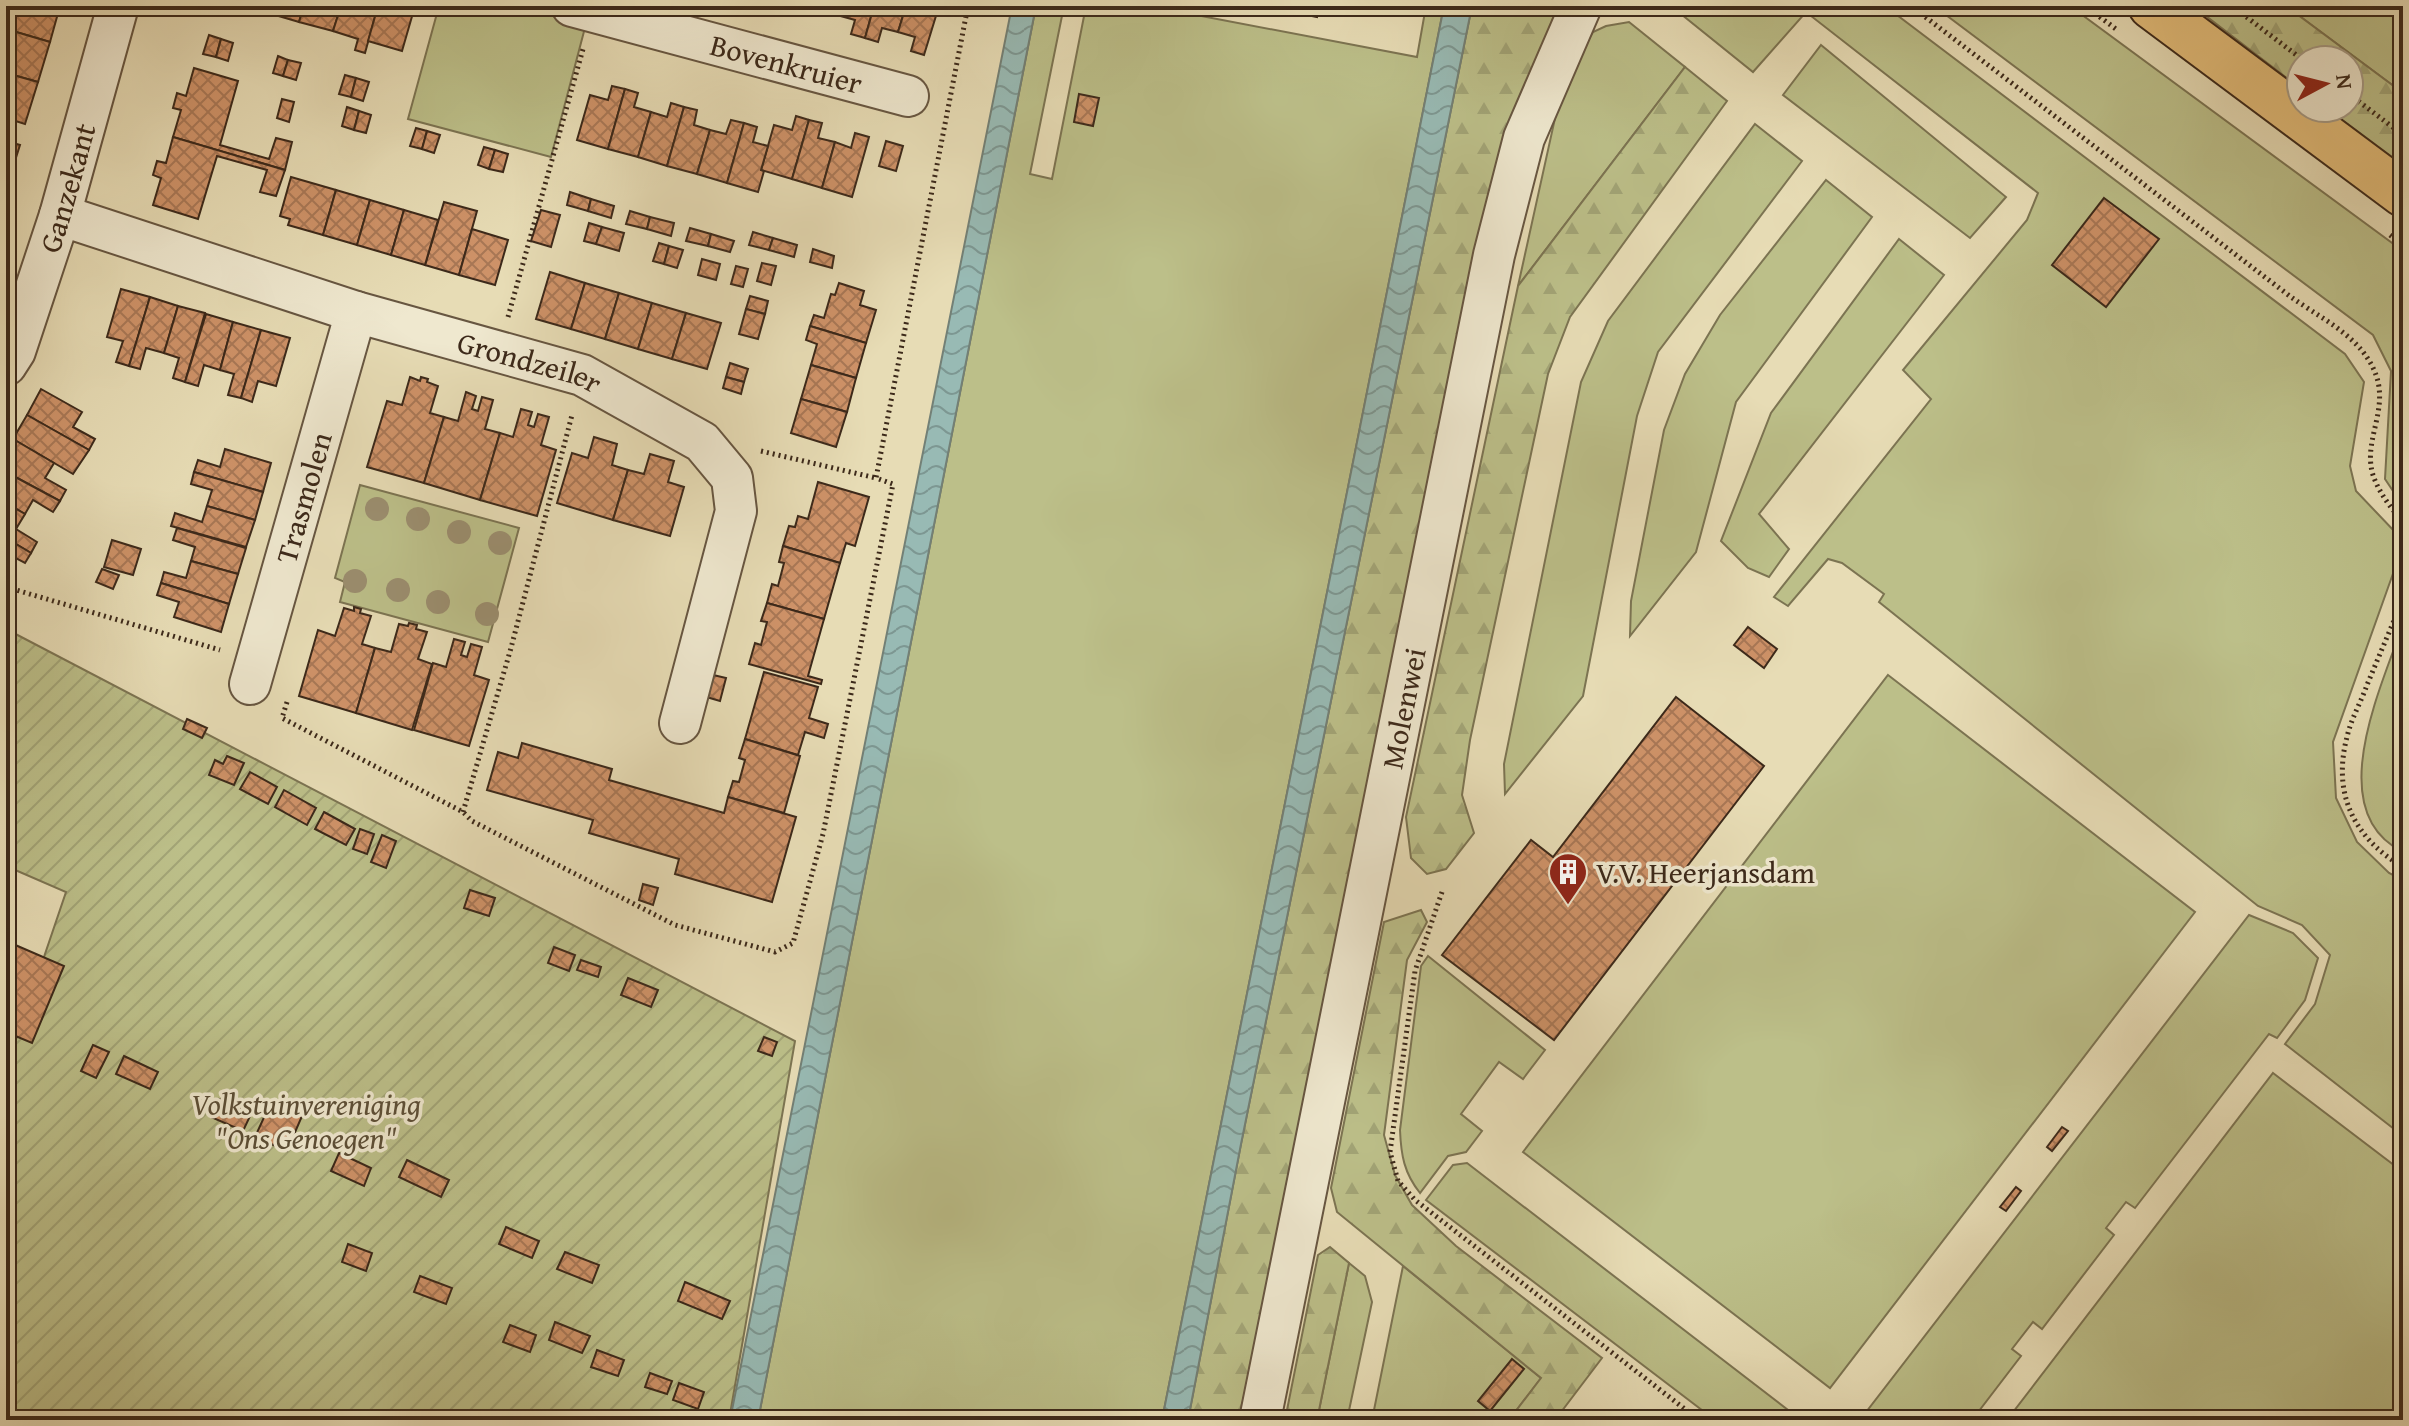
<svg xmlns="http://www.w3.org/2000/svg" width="2409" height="1426" font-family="'Gentium Book Plus',serif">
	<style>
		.grass { fill: #bcbf89; stroke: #7c7452; stroke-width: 2 }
		.forest { fill: url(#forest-firs); stroke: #7c7452; stroke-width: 2 }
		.garden { fill: url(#garden-furrows); stroke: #7c7452; stroke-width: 2 }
		.water { fill: url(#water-waves); stroke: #738076; stroke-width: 2 }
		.building { fill: url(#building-cross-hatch); stroke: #3c291a; stroke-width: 2 }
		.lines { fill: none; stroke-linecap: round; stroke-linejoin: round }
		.minor-casing { stroke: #675641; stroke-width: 44 }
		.major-casing { stroke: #3c291a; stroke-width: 48 }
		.path { stroke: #3c291a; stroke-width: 5; stroke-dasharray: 2 4; stroke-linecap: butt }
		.minor { stroke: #efe8cf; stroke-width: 40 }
		.major { stroke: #e4be7a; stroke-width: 44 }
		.tree { fill: #9b8e6f }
		.labels { text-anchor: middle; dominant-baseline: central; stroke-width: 7; stroke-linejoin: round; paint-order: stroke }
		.street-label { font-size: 30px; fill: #3c291a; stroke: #efe8cf }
		.poi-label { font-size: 30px; fill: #3c291a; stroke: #efe8cf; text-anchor: start }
		.park-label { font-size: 30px; font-style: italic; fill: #5c4e36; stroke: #efe8cf }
	</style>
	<defs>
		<pattern id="forest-firs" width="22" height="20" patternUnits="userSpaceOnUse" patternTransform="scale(2)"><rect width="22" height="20" fill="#bcbf89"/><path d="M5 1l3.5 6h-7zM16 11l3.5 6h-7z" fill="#a2a476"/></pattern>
		<pattern id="garden-furrows" width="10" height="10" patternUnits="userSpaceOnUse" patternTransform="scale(2)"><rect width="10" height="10" fill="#bcbf89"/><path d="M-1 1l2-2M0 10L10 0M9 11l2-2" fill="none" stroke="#a2a476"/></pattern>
		<pattern id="water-waves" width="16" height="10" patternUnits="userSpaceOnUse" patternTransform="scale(2)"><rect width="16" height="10" fill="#98bab4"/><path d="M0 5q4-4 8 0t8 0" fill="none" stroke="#7d9792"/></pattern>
		<pattern id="building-cross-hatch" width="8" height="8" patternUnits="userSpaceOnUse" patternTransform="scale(2)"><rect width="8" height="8" fill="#ce9268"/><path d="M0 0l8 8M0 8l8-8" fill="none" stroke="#a87755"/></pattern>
	</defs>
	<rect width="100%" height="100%" fill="#e7dcb5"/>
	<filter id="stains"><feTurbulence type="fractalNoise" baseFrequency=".0025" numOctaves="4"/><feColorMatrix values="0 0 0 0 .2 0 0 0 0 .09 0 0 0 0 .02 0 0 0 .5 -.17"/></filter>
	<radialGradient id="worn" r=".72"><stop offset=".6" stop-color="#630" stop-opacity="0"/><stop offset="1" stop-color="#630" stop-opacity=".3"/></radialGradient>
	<g class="grass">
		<path d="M 439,6 L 534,6 L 587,20 L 551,157 L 408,119 Z"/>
		<path d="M 1036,6 L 1064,6 L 1030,174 L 1052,179 L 1086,6 L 1149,6 L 1417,57 L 1426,6 L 1444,6 L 1162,1420 L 758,1420 Z"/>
		<path d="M 1671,6 L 1885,6 L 2345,354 L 2364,382 L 2350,466 L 2356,491 L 2397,534 L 2400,554 L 2333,742 L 2336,798 L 2357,842 L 2389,873 L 2403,880 L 2403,1136 L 2285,1044 L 2315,1004 L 2330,955 L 2302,925 L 2258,906 L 1879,602 L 1884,594 L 1842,563 L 1828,559 L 1788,606 L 1774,597 L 1931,399 L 1903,370 L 2027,220 L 2038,193 L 1806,12 L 1753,72 Z"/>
		<path d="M 1934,6 L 2070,6 L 2403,251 L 2403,506 L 2385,479 L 2391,371 L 2373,335 Z"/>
		<path d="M 2286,6 L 2403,6 L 2403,93 Z"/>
		<path d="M 1629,22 L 1685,67 L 1518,286 L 1563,82 L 1593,32 L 1606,26 Z"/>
		<path d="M 1821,45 L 2006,197 L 1970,238 L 1783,95 Z"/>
		<path d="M 1755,124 L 1802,161 L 1658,352 L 1637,416 L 1583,696 L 1505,794 L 1504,764 L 1581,382 L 1608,321 Z"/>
		<path d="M 1826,180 L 1872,217 L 1736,402 L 1696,552 L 1630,636 L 1631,601 L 1664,430 L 1685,374 L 1720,315 Z"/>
		<path d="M 1899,239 L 1944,275 L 1759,514 L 1789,549 L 1769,577 L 1748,568 L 1721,541 L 1771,413 Z"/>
		<path d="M 360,485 L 519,528 L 488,642 L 340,602 L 345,582 L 335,578 Z"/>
		<path d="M 2403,624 L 2403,852 C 2321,812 2382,686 2403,624 Z"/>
		<path d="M 1888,675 L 2195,912 L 1830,1388 L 1523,1152 Z"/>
		<path d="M 2249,915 L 2293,933 L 2318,958 L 2305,1000 L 2277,1038 L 2269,1034 L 2135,1208 L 2126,1202 L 2106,1228 L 2114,1235 L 2042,1329 L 2033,1322 L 2012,1349 L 2021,1356 L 1972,1420 L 1860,1420 Z"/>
		<path d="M 1428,956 L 1545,1050 L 1523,1079 L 1499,1062 L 1461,1114 L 1482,1131 L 1466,1152 L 1448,1156 L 1420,1193 C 1404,1173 1401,1155 1400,1130 L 1421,966 Z"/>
		<path d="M 2273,1073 L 2403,1172 L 2403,1420 L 2007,1420 Z"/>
		<path d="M 1467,1163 L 1801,1420 L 1715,1420 L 1426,1200 L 1453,1165 Z"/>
		<path d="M 1349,1263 L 1365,1276 L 1372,1302 L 1347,1420 L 1317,1420 Z"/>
		<path d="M 1403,1266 L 1541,1378 L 1509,1420 L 1372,1420 Z"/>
	</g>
	<g class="forest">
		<path d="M 1472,6 L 1563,6 L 1512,123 L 1239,1420 L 1188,1420 L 1241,1144 Z"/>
		<path d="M 2193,6 L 2286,6 L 2403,93 L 2403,167 L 2326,108 L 2349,108 L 2349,60 L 2301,60 L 2301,89 Z"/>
		<path d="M 1685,67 L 1727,101 L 1570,317 L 1548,374 L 1470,740 L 1462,795 L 1474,833 L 1446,869 L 1427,874 L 1411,858 L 1406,817 L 1518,286 Z"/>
		<path d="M 1421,910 L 1427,922 L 1407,960 L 1384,1135 L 1395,1175 L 1412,1205 L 1456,1246 L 1602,1358 L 1555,1420 L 1509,1420 L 1541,1378 L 1337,1212 L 1331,1188 L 1384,922 Z"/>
		<path d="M 1330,1247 L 1349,1263 L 1317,1420 L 1285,1420 L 1318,1255 Z"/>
	</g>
	<path class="garden" d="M 6,629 L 795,1041 L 729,1420 L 6,1420 L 6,1069 L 66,892 L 6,866 Z"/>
	<g class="water">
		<path d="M 1012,6 L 1036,6 L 758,1420 L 730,1420 Z"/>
		<path d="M 1444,6 L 1472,6 L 1241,1144 L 1188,1420 L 1162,1420 Z"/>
	</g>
	<g class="building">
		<path d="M 8,6 L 60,6 L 50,42 L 6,29 Z"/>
		<path d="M 267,6 L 304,6 L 299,22 L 265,12 Z"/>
		<path d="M 304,6 L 341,6 L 333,31 L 299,22 Z"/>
		<path d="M 341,6 L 378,6 L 365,53 L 355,50 L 358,39 L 333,31 Z"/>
		<path d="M 378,6 L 415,6 L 402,51 L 368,41 Z"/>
		<path d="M 840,6 L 874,6 L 865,38 L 851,34 L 855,20 L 837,15 Z"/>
		<path d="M 874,6 L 906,6 L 898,32 L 882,28 L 878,42 L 865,38 Z"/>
		<path d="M 906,6 L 939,6 L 924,55 L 911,51 L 915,37 L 898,32 Z"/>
		<path d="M 1284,6 L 1320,6 L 1317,17 L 1283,10 Z"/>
		<path d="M 6,29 L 50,42 L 38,82 L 6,73 Z"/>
		<path d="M 209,35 L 221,39 L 216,57 L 203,54 Z"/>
		<path d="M 221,39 L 233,43 L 228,61 L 216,57 Z"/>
		<path d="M 278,56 L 288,60 L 283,76 L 273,73 Z"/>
		<path d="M 288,60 L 301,63 L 296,80 L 283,76 Z"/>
		<path d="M 194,68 L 238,81 L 220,145 L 269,159 L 276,138 L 292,142 L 285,170 L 173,137 L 181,110 L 173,108 L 177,93 L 186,96 Z"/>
		<path d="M 6,73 L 38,82 L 25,124 L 6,118 Z"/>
		<path d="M 345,75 L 356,78 L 351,97 L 339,94 Z"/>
		<path d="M 356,78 L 369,82 L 363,101 L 351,97 Z"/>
		<path d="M 612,86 L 625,89 L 608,149 L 577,140 L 590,95 L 608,100 Z"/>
		<path d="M 625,89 L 638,93 L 634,107 L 651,112 L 638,157 L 608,149 Z"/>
		<path d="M 1079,94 L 1099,98 L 1093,126 L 1074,122 Z"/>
		<path d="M 282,99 L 294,102 L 289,122 L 277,118 Z"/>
		<path d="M 671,103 L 684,107 L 667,166 L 638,157 L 651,112 L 667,117 Z"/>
		<path d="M 347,107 L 359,111 L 354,130 L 342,126 Z"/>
		<path d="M 684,107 L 697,110 L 694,125 L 710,130 L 697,174 L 667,166 Z"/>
		<path d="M 359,111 L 371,115 L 366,133 L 354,130 Z"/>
		<path d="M 796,116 L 809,120 L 792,179 L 761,170 L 774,125 L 792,130 Z"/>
		<path d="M 731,120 L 744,123 L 727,183 L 697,174 L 710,130 L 726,134 Z"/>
		<path d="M 809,120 L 822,123 L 818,138 L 835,142 L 822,188 L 792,179 Z"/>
		<path d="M 744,123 L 757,127 L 753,142 L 768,146 L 761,170 L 764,171 L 758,192 L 727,183 Z"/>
		<path d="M 416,128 L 427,131 L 422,149 L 410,146 Z"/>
		<path d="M 427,131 L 440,135 L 434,153 L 422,149 Z"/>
		<path d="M 855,133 L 869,137 L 852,197 L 822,188 L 835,142 L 851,148 Z"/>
		<path d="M 173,137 L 285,170 L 276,196 L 260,192 L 267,170 L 217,156 L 198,219 L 153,205 L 161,178 L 153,175 L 157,161 L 166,163 Z"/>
		<path d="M 6,141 L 20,145 L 7,186 L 6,186 Z"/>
		<path d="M 886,141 L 903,146 L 896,171 L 879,166 Z"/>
		<path d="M 484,147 L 495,150 L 489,169 L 478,165 Z"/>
		<path d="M 495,150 L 508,154 L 503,172 L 489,169 Z"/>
		<path d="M 291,177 L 336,190 L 323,235 L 288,225 L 290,219 L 280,216 Z"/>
		<path d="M 336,190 L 370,200 L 357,245 L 323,235 Z"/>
		<path d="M 570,192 L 591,199 L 588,211 L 567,205 Z"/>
		<path d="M 2104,198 L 2159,239 L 2106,307 L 2052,265 Z"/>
		<path d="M 591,199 L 614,206 L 611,218 L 588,211 Z"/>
		<path d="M 370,200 L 404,210 L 391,255 L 357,245 Z"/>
		<path d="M 444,202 L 477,211 L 459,275 L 425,265 Z"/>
		<path d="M 404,210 L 438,220 L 425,265 L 391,255 Z"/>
		<path d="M 541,210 L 560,215 L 551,247 L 531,241 Z"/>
		<path d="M 630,211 L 650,217 L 647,229 L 626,224 Z"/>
		<path d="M 650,217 L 674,223 L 671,236 L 647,229 Z"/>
		<path d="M 589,223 L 602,227 L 596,244 L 584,241 Z"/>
		<path d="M 602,227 L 624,233 L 619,251 L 596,244 Z"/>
		<path d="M 690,228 L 711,234 L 708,246 L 686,241 Z"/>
		<path d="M 472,229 L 508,240 L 495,285 L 459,275 Z"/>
		<path d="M 753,232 L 773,238 L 769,250 L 749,245 Z"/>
		<path d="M 711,234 L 734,241 L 730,252 L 708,246 Z"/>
		<path d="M 773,238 L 797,245 L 794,257 L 769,250 Z"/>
		<path d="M 659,243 L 669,246 L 664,264 L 653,261 Z"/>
		<path d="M 669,246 L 683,250 L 677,268 L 664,264 Z"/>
		<path d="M 813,249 L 834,256 L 832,268 L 810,262 Z"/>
		<path d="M 702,259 L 720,264 L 716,280 L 698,275 Z"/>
		<path d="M 762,263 L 776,266 L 771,285 L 757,281 Z"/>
		<path d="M 736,266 L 748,269 L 743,287 L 731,284 Z"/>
		<path d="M 550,272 L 585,283 L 571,329 L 536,319 Z"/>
		<path d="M 585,283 L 619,293 L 605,339 L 571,329 Z"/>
		<path d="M 839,283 L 864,291 L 860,305 L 876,310 L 866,343 L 810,326 L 814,315 L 824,318 L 831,294 L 835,295 Z"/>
		<path d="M 121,289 L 150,297 L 129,366 L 116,362 L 123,341 L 107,337 Z"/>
		<path d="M 619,293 L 652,303 L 638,349 L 605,339 Z"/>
		<path d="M 750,296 L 768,301 L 765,314 L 746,309 Z"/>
		<path d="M 150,297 L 178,306 L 164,353 L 146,348 L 140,369 L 129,366 Z"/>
		<path d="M 652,303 L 686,313 L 672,359 L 638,349 Z"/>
		<path d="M 178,306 L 205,313 L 185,382 L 173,378 L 179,358 L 164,353 Z"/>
		<path d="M 746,309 L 765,314 L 758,339 L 739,334 Z"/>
		<path d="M 686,313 L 721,323 L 707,369 L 672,359 Z"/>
		<path d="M 206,314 L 233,322 L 220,370 L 204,365 L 198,386 L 185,382 Z"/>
		<path d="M 233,322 L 261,330 L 241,398 L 228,395 L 234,374 L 220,370 Z"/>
		<path d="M 810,326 L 866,343 L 856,378 L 811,365 L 817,344 L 806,340 Z"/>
		<path d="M 261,330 L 290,338 L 276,386 L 258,381 L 252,402 L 241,398 Z"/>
		<path d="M 730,363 L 748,369 L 744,382 L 726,377 Z"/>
		<path d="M 811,365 L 856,378 L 847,412 L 801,399 Z"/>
		<path d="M 410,377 L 420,381 L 421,377 L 428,379 L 427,382 L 438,386 L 430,413 L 444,417 L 424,483 L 367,467 L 387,401 L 402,405 Z"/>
		<path d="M 726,377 L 744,382 L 741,394 L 723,388 Z"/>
		<path d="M 41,389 L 82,412 L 73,427 L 95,439 L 89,450 L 27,415 Z"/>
		<path d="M 466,392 L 476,396 L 472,409 L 478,411 L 482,397 L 493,400 L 485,429 L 500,433 L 480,500 L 424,483 L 444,417 L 458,421 Z"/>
		<path d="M 801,399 L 847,412 L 836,447 L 791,433 Z"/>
		<path d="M 521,409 L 532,412 L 528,425 L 534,427 L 538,414 L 549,417 L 541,445 L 556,450 L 537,516 L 480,500 L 500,433 L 513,437 Z"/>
		<path d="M 27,415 L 89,450 L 73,474 L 13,439 Z"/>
		<path d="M 594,437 L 617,444 L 612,465 L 628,470 L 613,520 L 557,503 L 572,453 L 588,458 Z"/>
		<path d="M 13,439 L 54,463 L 45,478 L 66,490 L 60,501 L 6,472 L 6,452 Z"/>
		<path d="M 225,449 L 271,463 L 263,492 L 194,472 L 198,460 L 220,467 Z"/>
		<path d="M 650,454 L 674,461 L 668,482 L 684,487 L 670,536 L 613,520 L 628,470 L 644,474 Z"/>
		<path d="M 6,472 L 60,501 L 53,512 L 33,500 L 25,514 L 6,503 Z"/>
		<path d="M 194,472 L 263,492 L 255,520 L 207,506 L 212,490 L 191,484 Z"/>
		<path d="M 818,482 L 869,497 L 855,546 L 846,543 L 840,563 L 783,546 L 789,526 L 795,527 L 798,516 L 808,519 Z"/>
		<path d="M 6,503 L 25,514 L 16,529 L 37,542 L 31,553 L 6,538 Z"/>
		<path d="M 207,506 L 255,520 L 246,547 L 171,526 L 175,513 L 202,522 Z"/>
		<path d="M 177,528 L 246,548 L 238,574 L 191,561 L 195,547 L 173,540 Z"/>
		<path d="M 6,538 L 31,553 L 25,563 L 6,553 Z"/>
		<path d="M 112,540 L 141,549 L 133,575 L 104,567 Z"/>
		<path d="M 783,546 L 840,563 L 824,619 L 767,603 L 772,584 L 778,586 L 784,563 L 779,562 Z"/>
		<path d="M 191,561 L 238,574 L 229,604 L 161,583 L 164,572 L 186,578 Z"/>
		<path d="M 102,569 L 119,575 L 113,589 L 96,582 Z"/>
		<path d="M 161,583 L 229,604 L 221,632 L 174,617 L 179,602 L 157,595 Z"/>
		<path d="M 767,603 L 824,619 L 808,676 L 822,680 L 821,684 L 749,664 L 755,643 L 761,645 L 767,622 L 761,621 Z"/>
		<path d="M 354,607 L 361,609 L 360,613 L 371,616 L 362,644 L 375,648 L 356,713 L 299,696 L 318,630 L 335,636 L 344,608 L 354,611 Z"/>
		<path d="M 409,623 L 417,625 L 416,629 L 427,632 L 418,659 L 432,664 L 412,730 L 356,713 L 375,648 L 391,652 L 399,624 L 408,626 Z"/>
		<path d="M 1748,627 L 1777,649 L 1764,668 L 1734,645 Z"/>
		<path d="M 454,639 L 465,642 L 461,655 L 467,657 L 471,644 L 482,647 L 474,675 L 489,680 L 469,746 L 414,730 L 433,663 L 446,667 Z"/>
		<path d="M 764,672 L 818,687 L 809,718 L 828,724 L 824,738 L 805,732 L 798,755 L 745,739 Z"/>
		<path d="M 709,674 L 726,678 L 720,701 L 703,696 Z"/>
		<path d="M 1676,697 L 1764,766 L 1554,1040 L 1442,955 L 1531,840 L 1553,857 Z"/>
		<path d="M 187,719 L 207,728 L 202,738 L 183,729 Z"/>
		<path d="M 745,739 L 800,756 L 784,813 L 728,797 L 733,781 L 739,782 L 745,760 L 739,758 Z"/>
		<path d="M 522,743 L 612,769 L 609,780 L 724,813 L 728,797 L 796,817 L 772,902 L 675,874 L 679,859 L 589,833 L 593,820 L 487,790 L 498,752 L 518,758 Z"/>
		<path d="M 227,756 L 244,763 L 234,785 L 209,775 L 215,760 L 223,764 Z"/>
		<path d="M 250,772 L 277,787 L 268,804 L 240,789 Z"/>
		<path d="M 284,790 L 316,808 L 307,825 L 275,807 Z"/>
		<path d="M 324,812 L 355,829 L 346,845 L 315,829 Z"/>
		<path d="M 360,829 L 374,834 L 367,854 L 353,849 Z"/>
		<path d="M 382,835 L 396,841 L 386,868 L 371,862 Z"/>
		<path d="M 643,884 L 658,888 L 653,905 L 639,900 Z"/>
		<path d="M 470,890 L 495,898 L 489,916 L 464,908 Z"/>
		<path d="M 13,944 L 64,966 L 32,1043 L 6,1032 L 6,956 Z"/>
		<path d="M 554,947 L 575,955 L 569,971 L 548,963 Z"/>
		<path d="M 581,960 L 601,967 L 598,977 L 577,970 Z"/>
		<path d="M 628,978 L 658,990 L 651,1007 L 621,995 Z"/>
		<path d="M 764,1037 L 777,1042 L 772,1056 L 758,1051 Z"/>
		<path d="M 93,1045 L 109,1052 L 96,1078 L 81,1071 Z"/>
		<path d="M 124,1056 L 158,1072 L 150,1089 L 116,1074 Z"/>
		<path d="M 219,1099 L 251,1114 L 243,1131 L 211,1117 Z"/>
		<path d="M 271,1102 L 302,1116 L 287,1151 L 255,1137 Z"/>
		<path d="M 2062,1127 L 2068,1131 L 2052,1151 L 2047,1147 Z"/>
		<path d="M 339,1153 L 371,1168 L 364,1186 L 331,1171 Z"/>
		<path d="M 407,1160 L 449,1180 L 441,1197 L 399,1177 Z"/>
		<path d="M 2016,1187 L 2021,1191 L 2006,1211 L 2000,1207 Z"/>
		<path d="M 506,1227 L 539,1241 L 532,1258 L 499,1244 Z"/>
		<path d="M 348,1244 L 372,1253 L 366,1271 L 342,1262 Z"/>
		<path d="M 565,1252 L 599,1265 L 592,1283 L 557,1269 Z"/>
		<path d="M 420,1276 L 452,1288 L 446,1304 L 414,1292 Z"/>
		<path d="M 685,1282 L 730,1301 L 722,1319 L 678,1301 Z"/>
		<path d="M 555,1322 L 590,1336 L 582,1353 L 549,1340 Z"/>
		<path d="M 510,1325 L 536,1335 L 530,1352 L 503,1342 Z"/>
		<path d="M 597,1350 L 624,1360 L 618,1376 L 591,1367 Z"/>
		<path d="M 1512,1359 L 1524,1369 L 1490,1411 L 1478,1401 Z"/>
		<path d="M 650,1373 L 672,1381 L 667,1394 L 645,1387 Z"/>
		<path d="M 679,1383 L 704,1392 L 698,1409 L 673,1400 Z"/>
	</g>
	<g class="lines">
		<defs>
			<g id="minor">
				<path id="s1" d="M 572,6 L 908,96"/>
				<path id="s2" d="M 60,215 L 356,312 L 582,375 L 702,442 L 732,478 L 736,511 L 680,723"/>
				<path id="s3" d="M 6,365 L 15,351 L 60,215 L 118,6"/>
				<path id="s4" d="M 250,684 L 356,312"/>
				<path id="s5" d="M 1260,1420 L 1494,255 L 1524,138 L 1581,6"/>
			</g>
			<path id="major" d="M 2151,6 L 2403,194"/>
		</defs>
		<use href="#minor" class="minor-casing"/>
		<use href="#major" class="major-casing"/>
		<g class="path">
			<path d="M 1911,6 L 2291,297 C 2316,315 2351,332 2368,359 C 2397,403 2361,436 2373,475 C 2379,493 2391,508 2403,522"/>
			<path d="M 2085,6 L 2116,29"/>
			<path d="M 2232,6 L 2303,60"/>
			<path d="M 2349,94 L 2403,135"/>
			<path d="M 2390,235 L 2403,245"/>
			<path d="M 508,317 L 583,49"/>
			<path d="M 761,451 L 876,478"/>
			<path d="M 6,587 L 220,650"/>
			<path d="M 2403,599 C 2391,628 2379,656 2367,685 C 2361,702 2351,719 2347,737 C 2332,794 2354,838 2403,867"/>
			<path d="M 287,702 L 282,718 L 463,812 L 472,821 L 675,925 L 775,952 L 793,943 L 823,834 L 893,484 L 876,478 L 968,6"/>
			<path d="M 463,812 L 511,648 L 572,415"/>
			<path d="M 1442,892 L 1415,971 L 1390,1152 L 1398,1181 L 1415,1200 L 1699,1420"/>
		</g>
		<use href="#minor" class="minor"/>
		<use href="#major" class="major"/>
	</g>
	<g class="tree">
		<circle cx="377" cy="509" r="12"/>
		<circle cx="418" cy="519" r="12"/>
		<circle cx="459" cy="532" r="12"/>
		<circle cx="500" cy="543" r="12"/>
		<circle cx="355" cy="581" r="12"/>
		<circle cx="398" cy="590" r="12"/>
		<circle cx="438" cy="602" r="12"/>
		<circle cx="487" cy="614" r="12"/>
	</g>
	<defs>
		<symbol id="building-pin" viewBox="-11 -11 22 30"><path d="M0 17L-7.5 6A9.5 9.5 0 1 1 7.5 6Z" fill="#8f2418" stroke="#efe8cf"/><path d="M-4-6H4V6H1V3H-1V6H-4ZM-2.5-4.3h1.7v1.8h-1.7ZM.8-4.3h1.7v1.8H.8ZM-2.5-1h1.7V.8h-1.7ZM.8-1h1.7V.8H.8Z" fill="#fff"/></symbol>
	</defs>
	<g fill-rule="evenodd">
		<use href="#building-pin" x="1546" y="850" width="44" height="60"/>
	</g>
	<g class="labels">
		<g class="street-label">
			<text stroke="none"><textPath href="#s1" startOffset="222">Bovenkruier</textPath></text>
			<text stroke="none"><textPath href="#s3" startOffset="188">Ganzekant</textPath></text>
			<text stroke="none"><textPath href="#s2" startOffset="492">Grondzeiler</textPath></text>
			<text stroke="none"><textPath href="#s4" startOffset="194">Trasmolen</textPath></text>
			<text stroke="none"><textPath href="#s5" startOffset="726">Molenwei</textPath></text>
		</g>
		<g class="poi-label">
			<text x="1596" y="872">V.V. Heerjansdam</text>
		</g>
		<g class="park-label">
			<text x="306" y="1104">Volkstuinvereniging<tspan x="306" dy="34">"Ons Genoegen"</tspan></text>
		</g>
	</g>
	<rect width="2409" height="1426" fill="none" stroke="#e7dcb5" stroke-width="32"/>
	<rect x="8" y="8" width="2393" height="1410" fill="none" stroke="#3c291a" stroke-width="4"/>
	<rect x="16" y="16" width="2377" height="1394" fill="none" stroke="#3c291a" stroke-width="2"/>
	<g transform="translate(2325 84) rotate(83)"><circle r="38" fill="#efe8cf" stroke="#a79c87" stroke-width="2"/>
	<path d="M0-6L14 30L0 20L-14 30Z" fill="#8f2418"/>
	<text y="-12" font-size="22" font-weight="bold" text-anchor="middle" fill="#3c291a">N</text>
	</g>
	<rect width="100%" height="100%" filter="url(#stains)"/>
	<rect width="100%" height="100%" fill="url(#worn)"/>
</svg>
